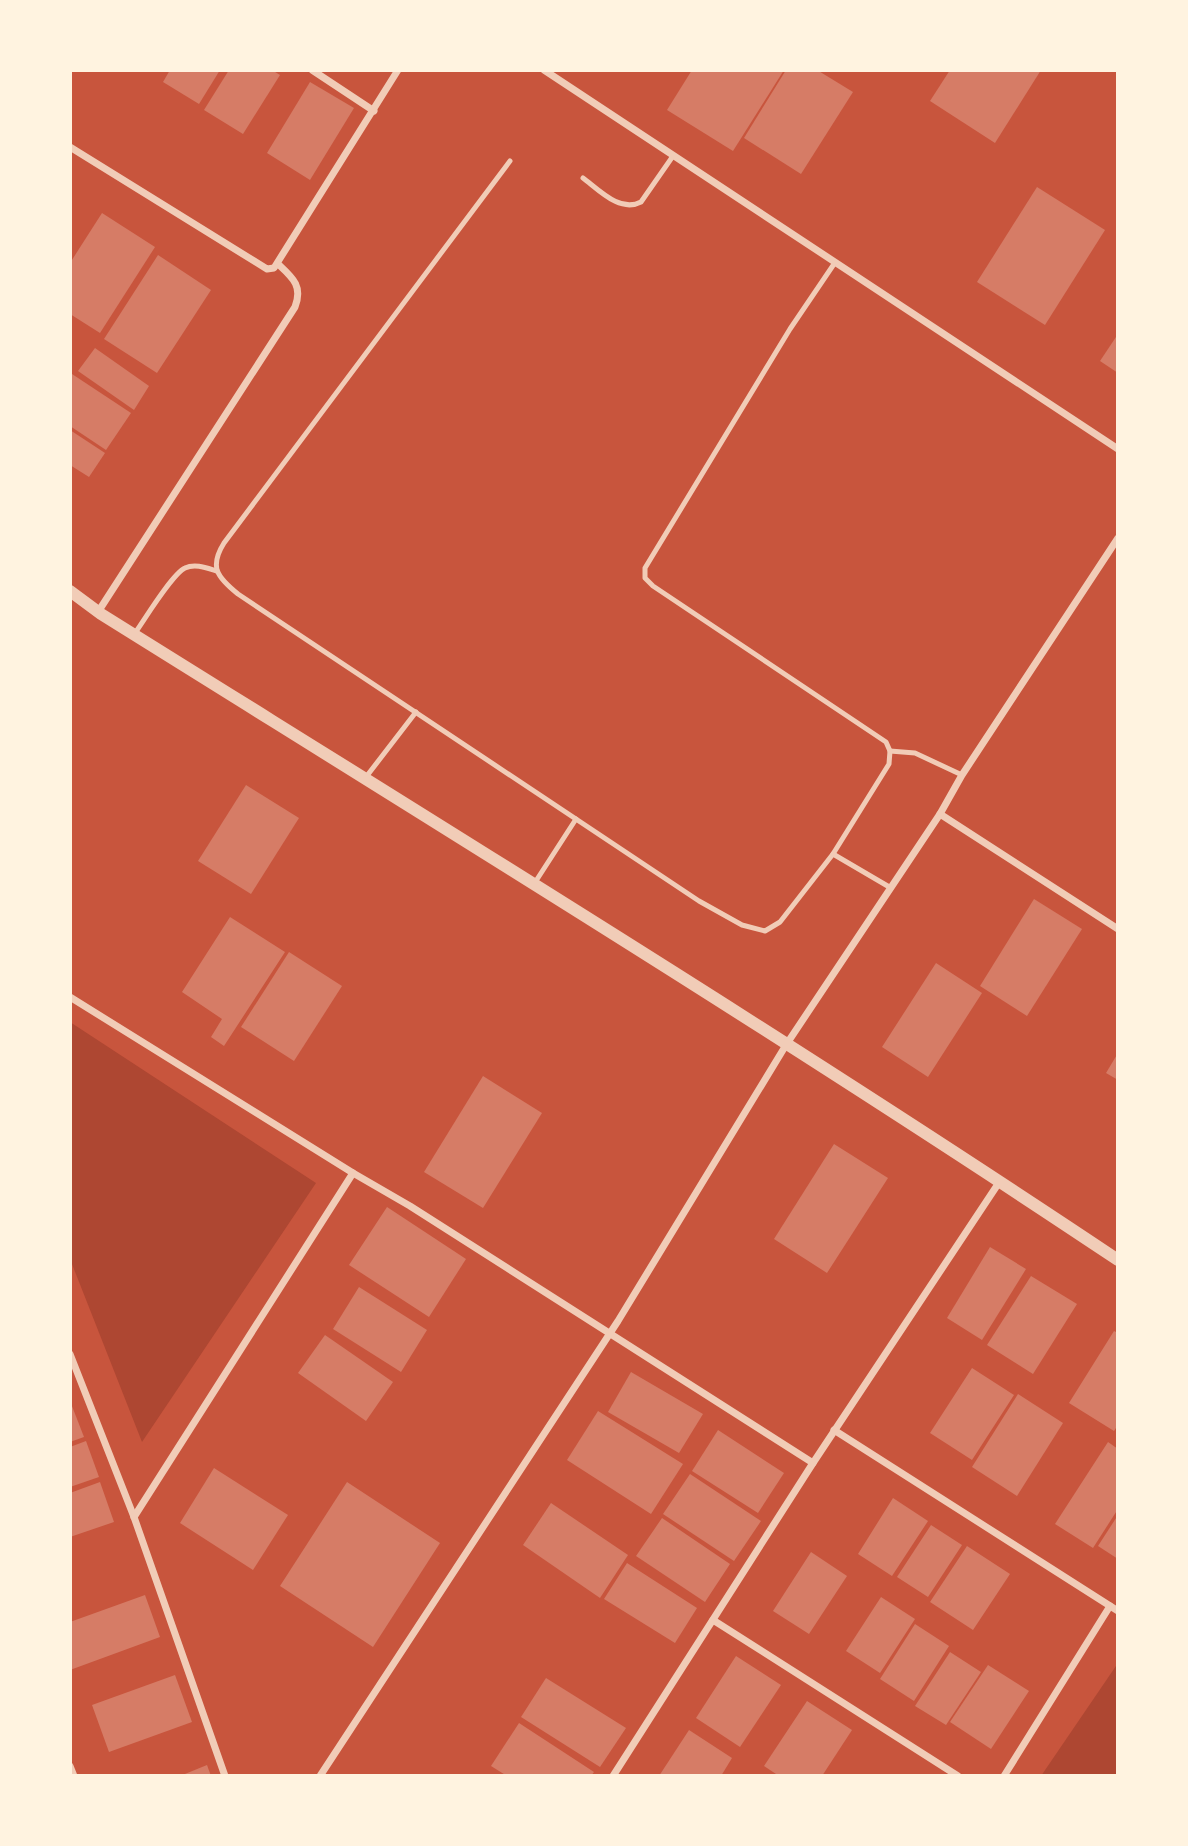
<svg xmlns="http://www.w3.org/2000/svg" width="1188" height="1846" font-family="Montserrat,sans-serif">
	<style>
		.green { fill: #ae4732 }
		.building { fill: #d67c66 }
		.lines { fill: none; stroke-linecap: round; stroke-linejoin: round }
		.service { stroke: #f1ccb7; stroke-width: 5 }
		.minor { stroke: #f1ccb7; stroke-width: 7 }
		.tertiary { stroke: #f1ccb7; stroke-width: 12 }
	</style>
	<rect width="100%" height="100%" fill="#c8553d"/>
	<g class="green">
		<path d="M 70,1022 L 316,1183 L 142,1442 L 70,1259 Z"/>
		<path d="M 1118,1663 L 1118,1776 L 1041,1776 Z"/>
	</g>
	<g class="building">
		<path d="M 170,70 L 220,70 L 199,104 L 163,82 Z"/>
		<path d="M 229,70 L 272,70 L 280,75 L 243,134 L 204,110 Z"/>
		<path d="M 692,70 L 784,70 L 733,151 L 667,110 Z"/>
		<path d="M 786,70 L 817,70 L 853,92 L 801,174 L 744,138 Z"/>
		<path d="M 950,70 L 1041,70 L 995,143 L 930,101 Z"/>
		<path d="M 310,82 L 354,108 L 310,180 L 267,153 Z"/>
		<path d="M 1037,187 L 1105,230 L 1045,325 L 977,282 Z"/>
		<path d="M 102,213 L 155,247 L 100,333 L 70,314 L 70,263 Z"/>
		<path d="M 158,255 L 211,290 L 157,373 L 104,339 Z"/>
		<path d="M 1118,334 L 1118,373 L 1100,361 Z"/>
		<path d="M 95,348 L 149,386 L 134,410 L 78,371 Z"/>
		<path d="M 72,374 L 131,413 L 106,450 L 70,426 Z"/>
		<path d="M 70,430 L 105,453 L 89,477 L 70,465 Z"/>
		<path d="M 246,785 L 299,818 L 251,894 L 198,861 Z"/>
		<path d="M 1034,899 L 1082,929 L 1027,1016 L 980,986 Z"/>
		<path d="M 230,917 L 285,952 L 224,1046 L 211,1037 L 222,1019 L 182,992 Z"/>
		<path d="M 289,952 L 342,986 L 294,1061 L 241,1027 Z"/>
		<path d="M 936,963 L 982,993 L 928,1077 L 882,1047 Z"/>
		<path d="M 1118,1053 L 1118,1080 L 1106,1073 Z"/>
		<path d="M 483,1076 L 542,1113 L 483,1208 L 424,1172 Z"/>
		<path d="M 834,1144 L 888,1178 L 827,1273 L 774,1239 Z"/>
		<path d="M 387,1207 L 466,1259 L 429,1317 L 349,1265 Z"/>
		<path d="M 990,1247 L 1026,1269 L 982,1340 L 947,1318 Z"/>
		<path d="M 1031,1276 L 1077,1304 L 1033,1374 L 987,1345 Z"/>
		<path d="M 359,1287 L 427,1330 L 401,1372 L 333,1329 Z"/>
		<path d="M 1114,1331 L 1118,1333 L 1118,1425 L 1114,1431 L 1069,1403 Z"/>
		<path d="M 325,1335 L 393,1382 L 366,1421 L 298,1373 Z"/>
		<path d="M 972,1368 L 1014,1395 L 972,1460 L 930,1433 Z"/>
		<path d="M 631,1372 L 703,1414 L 679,1453 L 608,1412 Z"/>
		<path d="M 1018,1394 L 1063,1423 L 1017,1496 L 972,1467 Z"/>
		<path d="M 70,1401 L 84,1437 L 70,1442 Z"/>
		<path d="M 598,1411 L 683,1464 L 651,1514 L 567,1460 Z"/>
		<path d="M 718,1430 L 784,1473 L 758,1513 L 692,1471 Z"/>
		<path d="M 86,1441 L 99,1477 L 70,1487 L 70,1447 Z"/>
		<path d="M 1108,1442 L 1118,1449 L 1118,1509 L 1093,1548 L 1055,1524 Z"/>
		<path d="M 214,1468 L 288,1515 L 253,1570 L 180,1523 Z"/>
		<path d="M 690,1474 L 761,1521 L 734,1561 L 663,1514 Z"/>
		<path d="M 100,1482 L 114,1522 L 70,1537 L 70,1493 Z"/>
		<path d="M 347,1482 L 440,1543 L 373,1647 L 280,1586 Z"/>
		<path d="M 893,1498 L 928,1521 L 892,1576 L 858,1554 Z"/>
		<path d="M 551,1503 L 628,1555 L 600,1598 L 523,1545 Z"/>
		<path d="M 1118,1515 L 1118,1559 L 1098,1546 Z"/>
		<path d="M 662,1518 L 730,1564 L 705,1602 L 636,1556 Z"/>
		<path d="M 931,1525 L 962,1545 L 928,1597 L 897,1577 Z"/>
		<path d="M 967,1546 L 1010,1574 L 973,1630 L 930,1602 Z"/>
		<path d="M 811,1552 L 847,1576 L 809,1634 L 773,1611 Z"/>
		<path d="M 627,1563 L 697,1608 L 675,1643 L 604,1599 Z"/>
		<path d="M 145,1595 L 160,1637 L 70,1670 L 70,1622 Z"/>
		<path d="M 881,1597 L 915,1619 L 880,1673 L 846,1651 Z"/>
		<path d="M 915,1624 L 949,1646 L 914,1701 L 880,1679 Z"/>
		<path d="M 950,1652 L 981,1672 L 946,1725 L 915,1706 Z"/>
		<path d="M 736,1656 L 781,1685 L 740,1747 L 696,1718 Z"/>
		<path d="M 988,1665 L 1029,1691 L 991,1749 L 950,1722 Z"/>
		<path d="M 175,1675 L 192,1722 L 109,1752 L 92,1705 Z"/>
		<path d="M 546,1678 L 626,1728 L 600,1767 L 521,1717 Z"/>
		<path d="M 807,1701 L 852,1730 L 822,1776 L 779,1776 L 764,1766 Z"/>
		<path d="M 519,1723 L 594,1772 L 591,1776 L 507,1776 L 491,1766 Z"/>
		<path d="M 689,1730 L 732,1758 L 721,1776 L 659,1776 Z"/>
		<path d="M 207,1765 L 211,1776 L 180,1776 Z"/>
	</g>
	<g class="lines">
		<g class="service">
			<path d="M 510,161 L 224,543 C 209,567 217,577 238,594 L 699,901 L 742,925 L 765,931 L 780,922 L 833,854 L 889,764 L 890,751 L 886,742 L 653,586 L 645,578 L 645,568 L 790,329 L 834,264"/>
			<path d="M 583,178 C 599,190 620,213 641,202 L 673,156"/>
			<path d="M 135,633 C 145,619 172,574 185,568 C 195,563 207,568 217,571"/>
			<path d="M 890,751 L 915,753 L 962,775"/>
			<path d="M 366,777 L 416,712"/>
			<path d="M 833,854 L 891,888"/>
			<path d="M 534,884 L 576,819"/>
		</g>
		<g class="minor">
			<path d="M 312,70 L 374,111"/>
			<path d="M 544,70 L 1118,449"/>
			<path d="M 70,147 L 267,269 L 274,268 L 398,70"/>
			<path d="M 98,612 L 295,307 C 303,286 293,278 278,264"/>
			<path d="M 940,814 L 1118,929"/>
			<path d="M 70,997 L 353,1173 L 410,1206 L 813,1463"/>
			<path d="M 70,1354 L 134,1517 L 225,1776"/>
			<path d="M 834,1430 L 1118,1611"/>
			<path d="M 134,1517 L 353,1173"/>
			<path d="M 713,1620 L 958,1776"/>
			<path d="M 70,1766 L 74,1776"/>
			<path d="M 320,1776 L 618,1321 L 786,1045 L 940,814 L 962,775 L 1118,538"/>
			<path d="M 613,1776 L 813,1463 L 1000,1181"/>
			<path d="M 1004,1776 L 1110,1606"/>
		</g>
		<path class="tertiary" d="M 70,591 L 101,614 C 442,827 784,1037 1118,1260"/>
	</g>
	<rect width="1188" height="1846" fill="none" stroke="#fff3e0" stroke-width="144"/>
</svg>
